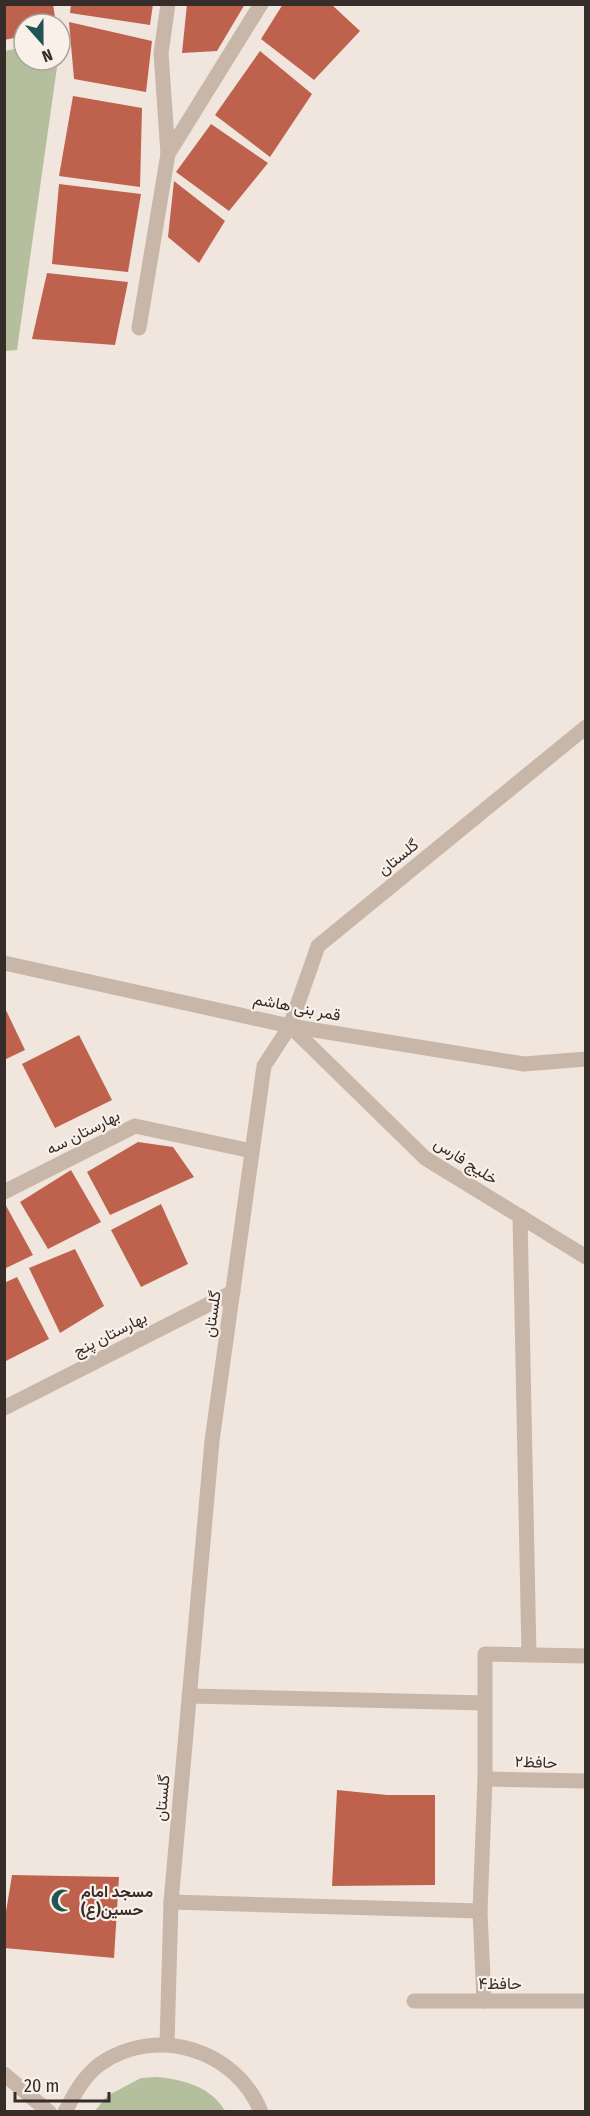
<svg xmlns="http://www.w3.org/2000/svg" width="590" height="2116" font-family="'Fira Sans Condensed',Vazirmatn,sans-serif">
	<style>
		.green { fill: #b5bf9e }
		.building { fill: #be624d }
		.lines { fill: none; stroke-linecap: round; stroke-linejoin: round }
		.minor { stroke: #c8b6a9; stroke-width: 15 }
		.tertiary { stroke: #c8b6a9; stroke-width: 15 }
		.labels { text-anchor: middle; dominant-baseline: central; stroke-width: 4.5; stroke-linejoin: round; paint-order: stroke }
		.street-label { font-size: 16px; fill: #362c29; stroke: #f8f0e9 }
		.poi-label { font-size: 16px; font-weight: bold; fill: #362c29; stroke: #f8f0e9; text-anchor: start }
	</style>
	<rect width="100%" height="100%" fill="#f0e6dd"/>
	<g class="green">
		<path d="M 24,47 L 24,60 L 58,60 L 17,350 L 5,351 L 5,51 Z"/>
		<path d="M 157,2077 C 184,2080 210,2086 225,2111 L 95,2111 L 107,2096 L 141,2078 Z"/>
	</g>
	<g class="building">
		<path d="M 4,4 L 53,4 L 56,24 L 24,24 L 24,36 L 4,40 Z"/>
		<path d="M 71,4 L 153,4 L 150,25 L 70,13 Z"/>
		<path d="M 187,4 L 245,4 L 217,51 L 182,53 Z"/>
		<path d="M 283,4 L 331,4 L 360,31 L 314,80 L 261,39 Z"/>
		<path d="M 69,22 L 152,41 L 146,92 L 74,79 Z"/>
		<path d="M 260,51 L 312,94 L 270,157 L 215,115 Z"/>
		<path d="M 73,96 L 142,108 L 140,187 L 59,176 Z"/>
		<path d="M 211,124 L 268,163 L 229,211 L 176,172 Z"/>
		<path d="M 174,181 L 225,221 L 199,263 L 168,237 Z"/>
		<path d="M 59,184 L 141,194 L 128,272 L 52,264 Z"/>
		<path d="M 47,273 L 128,282 L 115,345 L 32,339 Z"/>
		<path d="M 4,1006 L 25,1050 L 4,1060 Z"/>
		<path d="M 79,1035 L 112,1100 L 55,1128 L 22,1064 Z"/>
		<path d="M 138,1142 L 173,1147 L 194,1177 L 110,1215 L 87,1172 Z"/>
		<path d="M 71,1170 L 101,1222 L 48,1249 L 20,1202 Z"/>
		<path d="M 4,1202 L 33,1255 L 4,1269 Z"/>
		<path d="M 161,1204 L 188,1264 L 141,1287 L 111,1230 Z"/>
		<path d="M 75,1249 L 104,1306 L 60,1333 L 29,1268 Z"/>
		<path d="M 17,1277 L 49,1339 L 4,1362 L 4,1283 Z"/>
		<path d="M 337,1790 L 387,1795 L 435,1795 L 435,1885 L 332,1886 Z"/>
		<path d="M 12,1875 L 119,1877 L 114,1958 L 4,1948 L 4,1924 Z"/>
	</g>
	<g class="lines">
		<g class="minor">
			<path d="M 168,154 L 161,53 L 168,4"/>
			<path d="M 139,328 L 168,154 L 261,4"/>
			<path d="M 4,1192 L 135,1126 L 252,1151"/>
			<path d="M 520,1216 L 529,1655"/>
			<path d="M 4,1408 L 233,1292"/>
			<path d="M 189,1696 L 485,1703"/>
			<path d="M 485,1779 L 586,1781"/>
			<path d="M 171,1902 L 480,1911"/>
			<path d="M 414,2001 L 586,2001"/>
			<path d="M 484,2001 L 480,1911 L 485,1779 L 485,1654 L 586,1656"/>
		</g>
		<g class="tertiary">
			<path d="M 4,963 L 290,1026 L 524,1064 L 586,1059"/>
			<path d="M 290,1026 L 425,1158 L 586,1257"/>
			<path d="M 167,2044 L 171,1902 L 212,1441 L 264,1066 L 290,1026 L 318,946 L 586,727"/>
			<path d="M 4,2074 L 49,2112"/>
			<path d="M 65,2112 C 74,2094 84,2076 100,2064 C 156,2025 236,2049 261,2112"/>
		</g>
	</g>
	<defs>
		<symbol id="mosque-bare" viewBox="-9 -9 18 18"><path d="M3.5-4.9A6 6 0 1 0 3.5 4.9A5 5 0 1 1 3.5-4.9Z" fill="#215454" stroke="#f8f0e9" stroke-width="2.5" paint-order="stroke"/></symbol>
	</defs>
	<g fill-rule="evenodd">
		<use href="#mosque-bare" x="46" y="1884" width="33" height="33"/>
	</g>
	<g class="labels">
		<g class="street-label">
			<text transform="translate(398 857) rotate(-39)">گلستان</text>
			<text transform="translate(297 1007) rotate(11)">قمر بنی هاشم</text>
			<text transform="translate(83 1132) rotate(-27)">بهارستان سه</text>
			<text transform="translate(466 1161) rotate(33)">خلیج فارس</text>
			<text transform="translate(212 1314) rotate(-82)">گلستان</text>
			<text transform="translate(110 1334) rotate(-27)">بهارستان پنج</text>
			<text transform="translate(536 1762) rotate(2)">حافظ۲</text>
			<text transform="translate(162 1798) rotate(-85)">گلستان</text>
			<text x="500" y="1983">حافظ۴</text>
		</g>
		<g class="poi-label">
			<text x="81" y="1891">مسجد امام<tspan x="81" dy="18">حسین(ع)</tspan></text>
		</g>
	</g>
	<rect width="590" height="2116" fill="none" stroke="#362c29" stroke-width="12"/>
	<g transform="translate(42 42) rotate(159)"><circle r="28" fill="#f8f0e9" stroke="#aaa29c" stroke-width="1.5"/>
	<path d="M0-4.5L10 22L0 15L-10 22Z" fill="#215454"/>
	<text y="-9" font-size="16" font-weight="bold" text-anchor="middle" fill="#362c29">N</text>
	</g>
	<path d="M15 2092v9h94v-9" fill="none" stroke="#362c29" stroke-width="3"/>
	<text x="24" y="2092" font-size="18" fill="#362c29" stroke="#f8f0e9" stroke-width="4.5" paint-order="stroke">20 m</text>
</svg>
